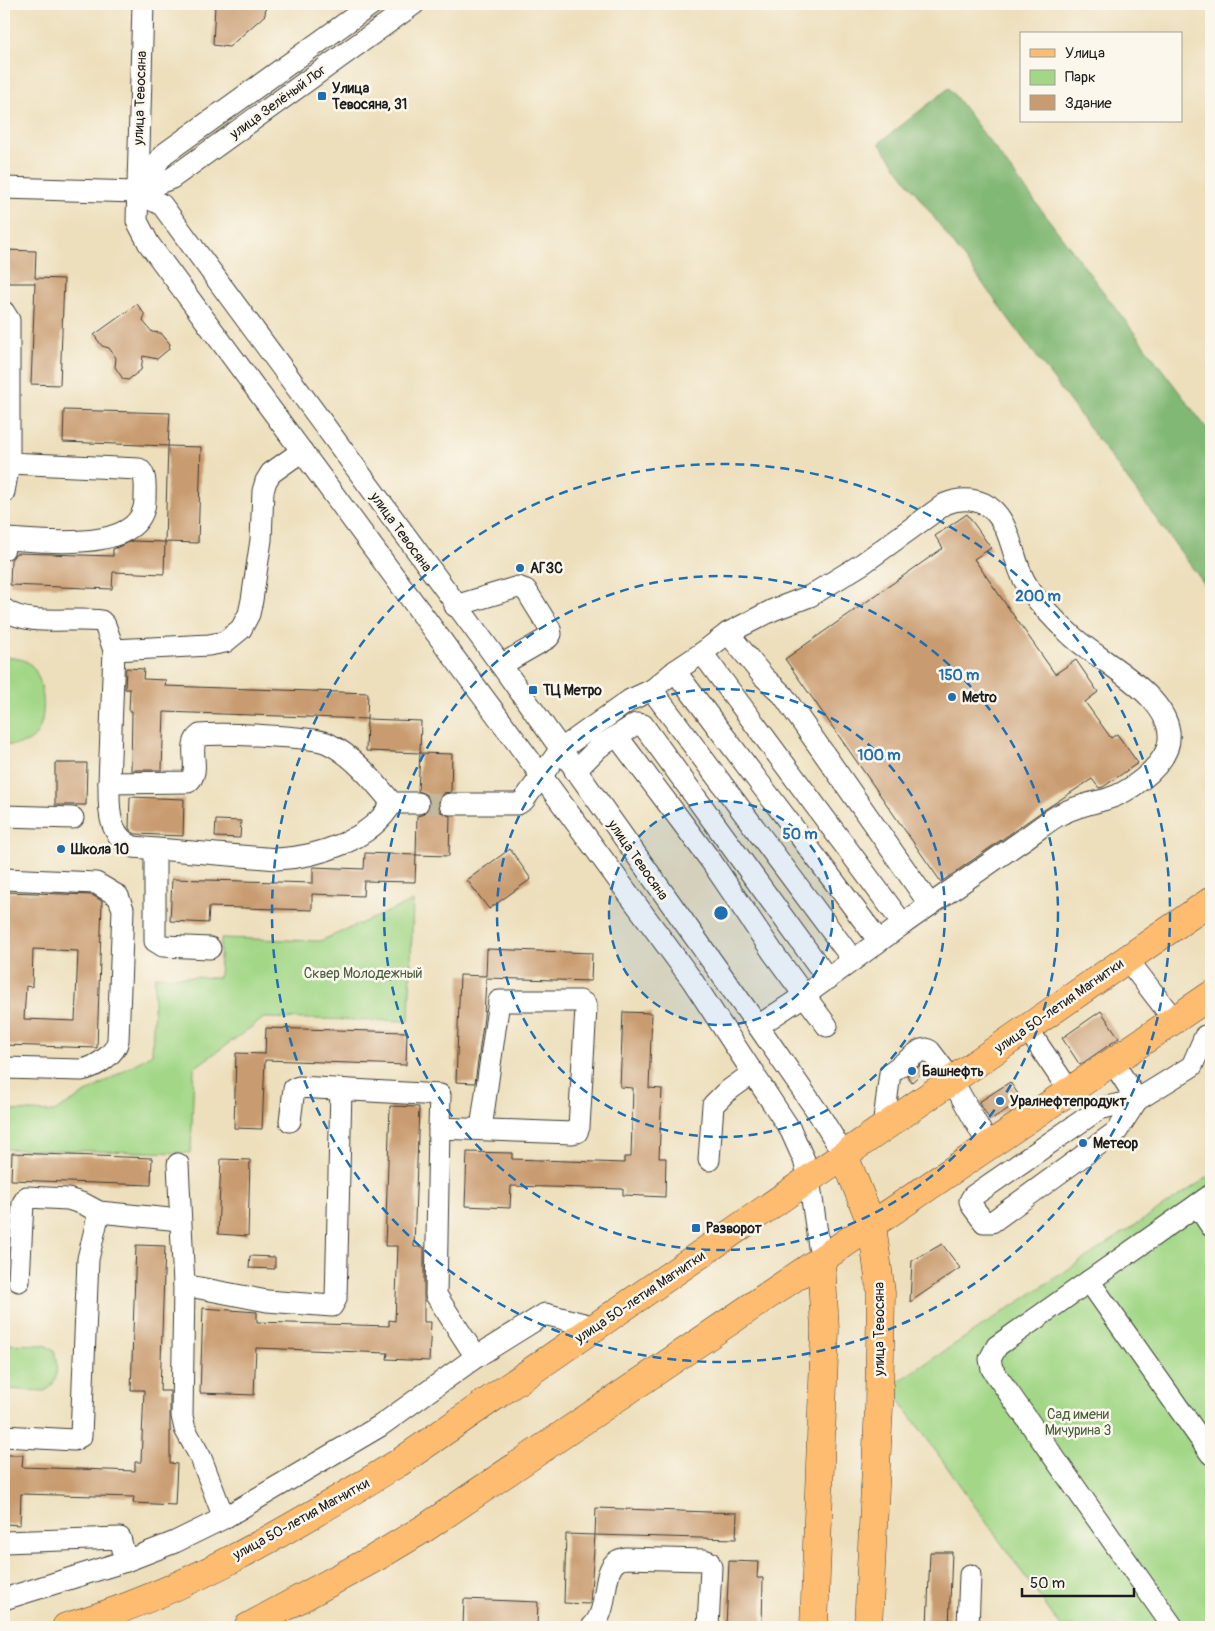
<svg xmlns="http://www.w3.org/2000/svg" width="1215" height="1631" font-family="Pangolin,sans-serif">
	<style>
		.green { fill: #a3d787; stroke: #607a52 }
		.forest { fill: #82b874; stroke: #4f6a48 }
		.building { fill: #c99b70; fill-rule: evenodd }
		.lines { fill: none; stroke-linecap: round; stroke-linejoin: round }
		.minor-tunnel { stroke: #c3b89c; stroke-width: 21; stroke-dasharray: 21 11; stroke-linecap: butt }
		.minor-casing { stroke: #3b3934; stroke-width: 23 }
		.major-casing { stroke: #3b3934; stroke-width: 29 }
		.minor { stroke: #fff; stroke-width: 21 }
		.major { stroke: #febc70; stroke-width: 28 }
		.ring { fill: none; stroke: #1f6fb2; stroke-width: 2.5; stroke-dasharray: 9 6 }
		.poi-dot { fill: #1f6fb2; stroke: #fbf7ec; stroke-width: 2 }
		.labels { text-anchor: middle; dominant-baseline: central; stroke-width: 5; stroke-linejoin: round; paint-order: stroke }
		.poi-label { font-size: 14px; font-weight: bold; fill: #1c1c1c; stroke: #fbf7ec; text-anchor: start }
		.street-label { font-size: 14px; fill: #1c1c1c; stroke: #fbf7ec }
		.park-label { font-size: 14px; fill: #4b5d41; stroke: #fbf7ec }
		.centre { fill: #1f6fb2; stroke: #fbf7ec; stroke-width: 2.5 }
		.ring-label { font-size: 15px; text-anchor: middle; font-weight: bold; fill: #1f6fb2; stroke: #fbf7ec; stroke-width: 5; stroke-linejoin: round; paint-order: stroke }
	</style>
	<rect width="100%" height="100%" fill="#fbf7ec"/>
	<filter id="ink" filterUnits="userSpaceOnUse"><feTurbulence type="fractalNoise" baseFrequency=".02" numOctaves="2"/><feDisplacementMap in="SourceGraphic" scale="10" xChannelSelector="R" yChannelSelector="G"/><feConvolveMatrix kernelMatrix="1 2 1 2 8 2 1 2 1" color-interpolation-filters="sRGB"/></filter>
	<filter id="wash" filterUnits="userSpaceOnUse"><feTurbulence type="fractalNoise" baseFrequency=".0096" numOctaves="4" result="noise"/><feDisplacementMap in="SourceGraphic" scale="20" xChannelSelector="R" yChannelSelector="G"/><feGaussianBlur stdDeviation="1.12" result="paint"/><feColorMatrix in="noise" values="0 0 0 0 0 0 0 0 0 0 0 0 0 0 0 0 0 1.4 0 .05"/><feComposite in="paint" operator="in"/></filter>
	<g filter="url(#wash)">
		<rect width="100%" height="100%" fill="#eddfbc"/>
		<g class="green">
			<path d="M 4,657 C 13,658 23,658 30,664 C 46,679 49,727 31,740 C 24,745 12,745 4,745 Z"/>
			<path d="M 413,901 L 409,1021 L 264,1018 L 194,1068 L 191,1153 L 4,1149 L 4,1110 L 54,1112 L 152,1054 L 155,976 L 219,978 L 221,938 L 320,941 Z"/>
			<path d="M 1211,1175 L 1211,1627 L 1061,1627 L 890,1387 Z"/>
			<path d="M 4,1344 L 45,1345 L 54,1351 C 58,1364 59,1386 44,1391 L 4,1389 Z"/>
		</g>
		<path class="forest" d="M 949,88 L 1211,434 L 1211,593 L 879,143 Z"/>
		<g id="blocks">
			<g class="building">
				<path d="M 215,4 L 266,4 L 265,15 L 229,47 L 213,45 Z"/>
				<path d="M 4,250 L 36,251 L 35,278 L 64,279 L 60,385 L 31,384 L 35,283 L 4,283 Z"/>
				<path d="M 137,304 L 145,315 L 143,321 L 152,332 L 161,333 L 170,344 L 169,349 L 157,359 L 143,356 L 141,370 L 128,380 L 123,379 L 115,367 L 116,358 L 109,348 L 102,346 L 94,335 Z"/>
				<path d="M 64,410 L 170,413 L 168,446 L 63,442 Z"/>
				<path d="M 168,446 L 201,447 L 198,543 L 165,542 Z"/>
				<path d="M 967,514 L 991,548 L 974,559 L 1055,674 L 1076,660 L 1098,692 L 1085,702 L 1111,738 L 1117,734 L 1138,763 L 1103,787 L 1099,788 L 1092,779 L 1044,810 L 941,882 L 785,659 L 943,548 L 935,536 Z"/>
				<path d="M 132,541 L 165,542 L 164,574 L 113,572 L 112,589 L 10,585 L 11,560 L 16,553 L 113,556 L 113,549 Z"/>
				<path d="M 126,668 L 144,669 L 143,679 L 166,680 L 165,686 L 368,693 L 367,719 L 164,712 L 162,770 L 131,770 L 132,711 L 129,711 L 130,689 L 125,689 Z"/>
				<path d="M 367,719 L 421,721 L 420,753 L 366,751 Z"/>
				<path d="M 420,753 L 452,754 L 451,792 L 443,793 L 438,804 L 439,811 L 450,816 L 449,856 L 416,855 L 417,816 L 425,814 L 430,803 L 429,796 L 418,791 Z"/>
				<path d="M 55,763 L 87,763 L 86,805 L 55,805 Z"/>
				<path d="M 130,797 L 184,799 L 183,836 L 136,834 L 132,832 L 129,828 Z"/>
				<path d="M 216,820 L 241,821 L 240,838 L 215,837 Z"/>
				<path d="M 510,849 L 531,879 L 489,909 L 467,880 Z"/>
				<path d="M 365,853 L 416,855 L 415,882 L 364,881 L 363,896 L 312,894 L 312,910 L 209,907 L 208,923 L 170,921 L 172,879 L 313,883 L 313,867 L 364,869 Z"/>
				<path d="M 4,892 L 92,895 L 102,901 L 97,1048 L 4,1045 ZM 33,949 L 78,951 L 75,1021 L 24,1019 L 26,986 L 32,987 Z"/>
				<path d="M 487,949 L 592,953 L 591,981 L 486,978 L 484,1017 L 475,1083 L 456,1082 L 460,975 L 486,976 Z"/>
				<path d="M 1101,1011 L 1119,1038 L 1080,1065 L 1062,1038 Z"/>
				<path d="M 623,1012 L 652,1013 L 649,1088 L 662,1089 L 659,1158 L 666,1158 L 665,1197 L 623,1195 L 623,1189 L 511,1186 L 510,1208 L 465,1206 L 467,1152 L 512,1153 L 512,1159 L 624,1163 L 624,1157 L 631,1157 L 633,1088 L 620,1087 Z"/>
				<path d="M 266,1028 L 407,1032 L 406,1065 L 265,1060 L 262,1129 L 234,1128 L 236,1053 L 265,1054 Z"/>
				<path d="M 921,1065 L 925,1070 L 912,1082 L 907,1076 Z"/>
				<path d="M 1010,1082 L 1022,1100 L 990,1120 L 979,1102 Z"/>
				<path d="M 390,1106 L 419,1107 L 414,1247 L 424,1247 L 424,1322 L 431,1322 L 429,1361 L 387,1359 L 388,1353 L 256,1348 L 254,1395 L 200,1393 L 203,1308 L 257,1312 L 257,1322 L 389,1326 L 389,1320 L 395,1321 L 398,1246 L 385,1246 Z"/>
				<path d="M 12,1153 L 152,1158 L 151,1185 L 11,1180 Z"/>
				<path d="M 221,1159 L 250,1160 L 248,1236 L 218,1234 Z"/>
				<path d="M 942,1244 L 960,1268 L 910,1302 L 912,1261 Z"/>
				<path d="M 136,1245 L 165,1246 L 160,1391 L 170,1391 L 170,1463 L 177,1464 L 175,1505 L 133,1503 L 134,1497 L 21,1494 L 20,1525 L 4,1524 L 4,1455 L 23,1455 L 22,1467 L 135,1471 L 135,1462 L 141,1462 L 144,1390 L 131,1390 Z"/>
				<path d="M 250,1256 L 275,1257 L 275,1269 L 249,1268 Z"/>
				<path d="M 596,1508 L 737,1513 L 736,1539 L 595,1535 Z"/>
				<path d="M 566,1534 L 595,1535 L 590,1604 L 564,1603 Z"/>
				<path d="M 930,1552 L 952,1552 L 949,1627 L 927,1627 Z"/>
				<path d="M 729,1561 L 758,1562 L 757,1578 L 763,1578 L 762,1627 L 726,1627 Z"/>
				<path d="M 464,1599 L 538,1602 L 537,1627 L 463,1626 Z"/>
			</g>
		</g>
	</g>
	<g filter="url(#ink)">
		<use href="#blocks" fill-opacity="0" stroke="#3b3934" stroke-width="1"/>
		<g class="lines">
			<path class="minor-tunnel" d="M 418,803 L 450,804"/>
			<defs>
				<g id="minor">
					<path d="M 143,4 L 137,221 L 149,244 L 692,980 L 791,1131 L 804,1160 L 809,1179 L 821,1260"/>
					<path d="M 4,188 L 136,192 L 172,178 L 414,4"/>
					<path d="M 136,191 L 164,154 L 372,4"/>
					<path d="M 136,192 L 162,205 L 501,665 L 758,1026 L 819,1114 L 844,1155"/>
					<path d="M 4,312 L 9,320 L 9,463 L 139,469 C 147,475 145,488 145,497 C 147,556 41,540 4,539 L 4,549"/>
					<path d="M 4,492 L 9,463"/>
					<path d="M 455,606 L 518,587 L 526,590 L 550,629 L 551,634 L 548,638 L 501,665"/>
					<path d="M 4,609 C 27,627 72,617 101,621 L 105,625 L 114,650 L 209,645 L 225,642 L 241,629 L 249,614 L 252,600 L 261,540 L 263,491 L 266,481 L 271,473 L 302,451"/>
					<path d="M 728,633 L 773,610 L 810,596 L 862,564 L 945,504 C 961,497 981,498 994,511 C 1011,528 1013,559 1024,580 C 1034,599 1057,623 1073,637 C 1100,662 1184,702 1167,749 C 1159,770 1128,793 1107,799 C 1092,803 1076,806 1061,814 C 1047,821 1034,833 1020,842 C 990,863 960,884 930,905"/>
					<path d="M 114,650 L 109,783 L 188,782 C 203,771 185,745 200,735 C 220,733 311,736 327,743 C 353,755 374,781 392,803 L 418,803"/>
					<path d="M 702,653 L 728,633 L 763,676 L 783,695 L 930,905 L 903,924"/>
					<path d="M 675,671 L 652,690 L 853,960"/>
					<path d="M 617,736 L 711,861 L 774,954 L 827,1026"/>
					<path d="M 575,771 L 599,747 L 636,724 L 643,725 L 828,979"/>
					<path d="M 109,783 C 109,809 107,834 133,847 L 277,859 C 318,857 371,840 392,803"/>
					<path d="M 450,804 L 518,804 L 524,800 L 560,750 L 630,700 L 652,690"/>
					<path d="M 4,816 L 73,818"/>
					<path d="M 155,851 L 155,941 L 163,946 L 210,948"/>
					<path d="M 4,879 L 96,883 L 118,896 L 123,909 L 118,1040 C 116,1054 95,1068 81,1070 L 4,1068"/>
					<path d="M 1127,959 L 1174,1020"/>
					<path d="M 758,1026 L 805,995 L 903,924 L 702,653 L 675,671 L 879,941"/>
					<path d="M 1027,1028 L 1070,1092"/>
					<path d="M 1113,1062 L 1137,1100 L 1192,1066 L 1205,1036"/>
					<path d="M 1137,1100 L 1117,1131 L 992,1222 L 984,1222 L 972,1206 L 970,1201 L 973,1196 L 1099,1109 Z"/>
					<path d="M 290,1121 L 294,1089 L 299,1087 L 440,1095 L 439,1128"/>
					<path d="M 883,1128 L 890,1073 L 921,1050 L 926,1049 L 930,1051 L 952,1080 L 989,1146"/>
					<path d="M 709,1160 L 713,1105 L 725,1093 L 754,1072"/>
					<path d="M 178,1164 L 184,1285 L 267,1301 L 332,1306 L 336,1299 L 341,1089"/>
					<path d="M 1197,1205 L 1211,1226"/>
					<path d="M 19,1281 L 23,1203 L 27,1197 L 68,1199 L 84,1204 L 99,1212 L 180,1220"/>
					<path d="M 1089,1281 L 1211,1454"/>
					<path d="M 184,1285 L 182,1416 L 185,1429 L 201,1458 L 224,1518"/>
					<path d="M 476,1357 L 436,1295 L 439,1128 L 572,1133 L 577,1132 L 579,1127 L 586,1008 L 585,1004 L 580,1001 L 499,1001 L 481,1129"/>
					<path d="M 4,1436 L 74,1440 L 81,1436 L 88,1259 L 99,1212"/>
					<path d="M 4,1542 L 120,1538 L 126,1561"/>
					<path d="M 4,1599 L 126,1561 L 175,1542 L 224,1518 L 380,1426 L 476,1357 L 545,1314 L 595,1327"/>
					<path d="M 592,1627 C 613,1606 597,1563 625,1558 L 704,1560 L 709,1562 L 711,1567 L 708,1627"/>
					<path d="M 968,1627 L 970,1575"/>
					<path d="M 1173,1627 L 992,1369 L 990,1359 L 997,1346 L 1211,1195"/>
				</g>
				<g id="major">
					<path d="M 844,1155 L 872,1225 L 881,1293 L 879,1407 L 868,1627"/>
					<path d="M 66,1627 C 186,1593 295,1526 400,1462 L 1211,901"/>
					<path d="M 248,1627 L 375,1558 L 425,1528 L 1211,995"/>
					<path d="M 814,1627 L 825,1330 L 821,1260"/>
				</g>
			</defs>
			<use href="#minor" class="minor-casing"/>
			<use href="#major" class="major-casing"/>
			<use href="#minor" class="minor"/>
			<use href="#major" class="major"/>
		</g>
	</g>
	<circle cx="721" cy="913" r="112" fill="#1f6fb2" fill-opacity=".12"/>
	<g class="ring">
		<circle cx="721" cy="913" r="112"/>
		<circle cx="721" cy="913" r="224"/>
		<circle cx="721" cy="913" r="337"/>
		<circle cx="721" cy="913" r="449"/>
	</g>
	<g class="poi-dot">
		<rect x="317" y="91" width="10" height="10" rx="2.5"/>
		<circle cx="520" cy="568" r="5"/>
		<rect x="528" y="685" width="10" height="10" rx="2.5"/>
		<circle cx="952" cy="697" r="5"/>
		<circle cx="61" cy="849" r="5"/>
		<circle cx="912" cy="1071" r="5"/>
		<circle cx="1000" cy="1101" r="5"/>
		<circle cx="1083" cy="1143" r="5"/>
		<rect x="691" y="1223" width="10" height="10" rx="2.5"/>
	</g>
	<g class="labels">
		<g class="poi-label">
			<text x="332" y="88">Улица<tspan x="332" dy="16">Тевосяна, 31</tspan></text>
			<text x="530" y="568">АГЗС</text>
			<text x="543" y="690">ТЦ Метро</text>
			<text x="962" y="697">Metro</text>
			<text x="71" y="849">Школа 10</text>
			<text x="922" y="1071">Башнефть</text>
			<text x="1010" y="1101">Уралнефтепродукт</text>
			<text x="1093" y="1143">Метеор</text>
			<text x="706" y="1228">Разворот</text>
		</g>
		<g class="street-label">
			<text transform="translate(140 98) rotate(-88)">улица Тевосяна</text>
			<text transform="translate(278 102) rotate(-36)">улица Зелёный Лог</text>
			<text transform="translate(401 532) rotate(54)">улица Тевосяна</text>
			<text transform="translate(638 860) rotate(55)">улица Тевосяна</text>
			<text transform="translate(1059 1006) rotate(-35)">улица 50-летия Магнитки</text>
			<text transform="translate(640 1297) rotate(-34)">улица 50-летия Магнитки</text>
			<text transform="translate(879 1329) rotate(-90)">улица Тевосяна</text>
			<text transform="translate(301 1519) rotate(-29)">улица 50-летия Магнитки</text>
		</g>
		<g class="park-label">
			<text x="363" y="973">Сквер Молодежный</text>
			<text x="1078" y="1414">Сад имени<tspan x="1078" dy="16">Мичурина 3</tspan></text>
		</g>
	</g>
	<circle cx="721" cy="913" r="8" class="centre"/>
	<g class="ring-label">
		<text x="1038" y="601">200 m</text>
		<text x="959" y="680">150 m</text>
		<text x="879" y="760">100 m</text>
		<text x="800" y="839">50 m</text>
	</g>
	<rect width="1215" height="1631" fill="none" stroke="#fbf7ec" stroke-width="20"/>
	<rect x="1020" y="32" width="162" height="90" fill="#fbf7ec" stroke="#a29f99"/>
	<rect x="1030" y="49" width="25" height="8" fill="#febc70" stroke="#a29f99"/>
	<text x="1065" y="58" font-size="15" fill="#1c1c1c">Улица</text>
	<rect x="1030" y="70" width="25" height="15" fill="#a3d787" stroke="#a29f99"/>
	<text x="1065" y="82" font-size="15" fill="#1c1c1c">Парк</text>
	<rect x="1030" y="95" width="25" height="15" fill="#c99b70" stroke="#a29f99"/>
	<text x="1065" y="108" font-size="15" fill="#1c1c1c">Здание</text>
	<path d="M1022 1588v8h112v-8" fill="none" stroke="#1c1c1c" stroke-width="2.5"/>
	<text x="1030" y="1588" font-size="15" fill="#1c1c1c" stroke="#fbf7ec" stroke-width="4" paint-order="stroke">50 m</text>
</svg>
